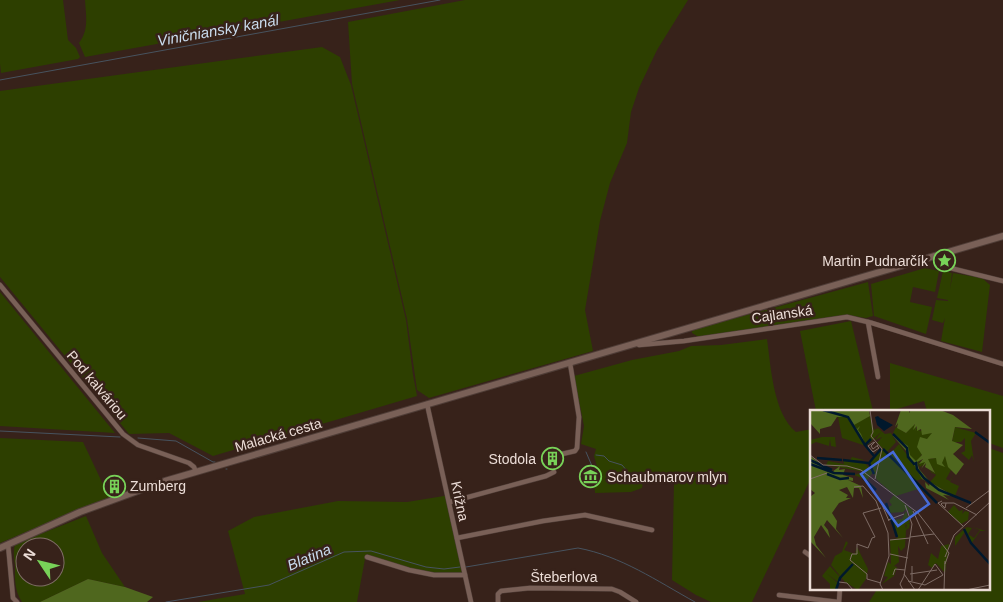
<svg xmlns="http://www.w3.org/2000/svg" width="1003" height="602" font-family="Arial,sans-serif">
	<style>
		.green { fill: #2d3f00; fill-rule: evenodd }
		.forest { fill: #4f671e }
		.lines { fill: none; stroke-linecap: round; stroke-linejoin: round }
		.stream { stroke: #47535f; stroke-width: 1 }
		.minor-casing { stroke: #4f3d37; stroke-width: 5.5 }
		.secondary-casing { stroke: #4f3d37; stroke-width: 8 }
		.minor { stroke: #796057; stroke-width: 4.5 }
		.secondary { stroke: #796057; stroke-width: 6 }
		.labels { text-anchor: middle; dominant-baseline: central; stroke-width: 5; stroke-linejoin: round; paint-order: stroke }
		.poi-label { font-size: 14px; fill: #ecddd7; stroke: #37221a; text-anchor: end }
		.street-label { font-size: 14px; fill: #ecddd7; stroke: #37221a }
		.water-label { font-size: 15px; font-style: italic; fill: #c9dbed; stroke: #37221a }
		.inset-river { fill: none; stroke: #00182c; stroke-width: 2.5 }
		.inset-road { fill: none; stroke: #7f6d66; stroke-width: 1 }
		.view { fill: #466bd8; fill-opacity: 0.15; stroke: #466bd8; stroke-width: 2.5 }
		.inset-edge { fill: none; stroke: #ecddd7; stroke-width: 2.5 }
	</style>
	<rect width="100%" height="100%" fill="#37221a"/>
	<g class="green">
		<path d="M 0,0 L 63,0 L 68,40 L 76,48 L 80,57 L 78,59 L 1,73 L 0,64 Z"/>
		<path d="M 85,0 L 400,0 L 85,57 L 79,43 C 89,30 86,16 85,0 Z"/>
		<path d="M 465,0 L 688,0 L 657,50 L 639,88 L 631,112 L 627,143 L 610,183 L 600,221 L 585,310 L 593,351 L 429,398 L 417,390 L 407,319 L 352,84 L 348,22 Z"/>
		<path d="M 322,47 L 340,57 L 351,85 L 406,320 L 413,375 L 417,396 L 213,456 L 169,433 L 129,434 L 0,277 L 0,91 Z"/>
		<path d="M 925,268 L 939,271 L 935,292 L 913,287 L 910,302 L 932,307 L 926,334 L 874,316 L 871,284 Z"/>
		<path d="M 943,271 L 952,273 L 950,289 L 953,273 L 982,278 L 990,285 L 982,352 L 941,341 L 945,318 L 943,323 L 932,320 L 936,300 L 948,301 L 948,300 L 937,298 Z"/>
		<path d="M 868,282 L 873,316 L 866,318 L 846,315 L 699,337 L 692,333 L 692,330 Z"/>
		<path d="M 0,292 L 115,433 L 0,426 Z"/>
		<path d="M 851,321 L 873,411 L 816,411 L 800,331 Z"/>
		<path d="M 767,339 C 771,367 773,413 796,432 L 812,429 L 812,476 L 752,602 L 711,602 L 696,595 L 672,580 L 674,482 L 643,483 L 642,488 L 631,492 L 595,493 L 594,479 L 600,477 L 594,456 L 596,449 L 581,444 L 584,426 L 574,376 L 632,360 L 679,351 L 691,346 L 721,345 Z"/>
		<path d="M 890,363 L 1003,396 L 1003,448 L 989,443 L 989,411 L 927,411 L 924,401 L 890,411 Z"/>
		<path d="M 0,438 L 83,442 L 109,497 L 0,543 Z"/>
		<path d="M 989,448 L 1003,453 L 1003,602 L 869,602 L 878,588 L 989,588 Z"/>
		<path d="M 450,495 L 465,575 L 434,575 L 368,557 L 365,559 L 357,602 L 198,602 L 245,594 L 228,531 L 254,517 L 338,501 L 407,502 Z"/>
		<path d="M 86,516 L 102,553 L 125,587 L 88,579 L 40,602 L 22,602 C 14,590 15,578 15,565 C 14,558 13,552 15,544 ZM 25,547 L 55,547 L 55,577 L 25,577 Z"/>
	</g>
	<path class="forest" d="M 88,579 L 125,587 L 153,597 L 147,602 L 40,602 Z"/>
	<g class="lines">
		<g class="stream">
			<path d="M 0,80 L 440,0"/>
			<path d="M 0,431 L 120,437"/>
			<path d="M 138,438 L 176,441 L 213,462 L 215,462"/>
			<path d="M 586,452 L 592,466"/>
			<path d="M 596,455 L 604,456 L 609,461 L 622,465 L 634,479"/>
			<path d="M 226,469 L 227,469"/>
			<path d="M 466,567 L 578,548 C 621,556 657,581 695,602"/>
			<path d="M 166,602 L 269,585 L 344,552 L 371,551 L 426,567 L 444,569 L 460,567"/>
		</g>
		<defs>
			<g id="minor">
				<path d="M 938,255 L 942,266 L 1003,281"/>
				<path d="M 0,285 L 123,434 L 138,445 L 189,463 L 194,467 L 196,472"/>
				<path d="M 868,322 L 878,377"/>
				<path d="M 639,345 L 684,341 L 847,317 L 872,323 L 1003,364"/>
				<path d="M 427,404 L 471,602"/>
				<path d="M 562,454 L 575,451 L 577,448 L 579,417 L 570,363"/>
				<path d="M 450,502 L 546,476 L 554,472"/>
				<path d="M 457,538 L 543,521 L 585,515 L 652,530"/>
				<path d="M 8,544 L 13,598 L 17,602"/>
				<path d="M 805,552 L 812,557"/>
				<path d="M 367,557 L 409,570 L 434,575 L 465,575"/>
				<path d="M 779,595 L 838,602"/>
				<path d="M 498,602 L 498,594 L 501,591 L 530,588 L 612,589 L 620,592 L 636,602"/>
				<path d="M 839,602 L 840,588"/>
			</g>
			<path id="secondary" d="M 0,548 L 80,512 L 165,481 L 1003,236"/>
		</defs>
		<use href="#minor" class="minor-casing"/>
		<use href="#secondary" class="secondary-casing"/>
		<use href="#minor" class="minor"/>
		<use href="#secondary" class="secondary"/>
	</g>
	<defs>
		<symbol id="sight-ring" viewBox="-11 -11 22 22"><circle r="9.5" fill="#37221a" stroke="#78d258" stroke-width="1.5"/><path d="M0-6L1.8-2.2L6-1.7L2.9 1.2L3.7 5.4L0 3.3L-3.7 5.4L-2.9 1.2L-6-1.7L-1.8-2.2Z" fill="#78d258"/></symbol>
		<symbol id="building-ring" viewBox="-11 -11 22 22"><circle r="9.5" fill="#37221a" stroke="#78d258" stroke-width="1.5"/><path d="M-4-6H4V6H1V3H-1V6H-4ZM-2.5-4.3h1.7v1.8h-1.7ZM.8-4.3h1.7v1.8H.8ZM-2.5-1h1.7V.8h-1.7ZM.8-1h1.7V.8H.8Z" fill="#78d258"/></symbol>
		<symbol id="museum-ring" viewBox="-11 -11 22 22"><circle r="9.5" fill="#37221a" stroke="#78d258" stroke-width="1.5"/><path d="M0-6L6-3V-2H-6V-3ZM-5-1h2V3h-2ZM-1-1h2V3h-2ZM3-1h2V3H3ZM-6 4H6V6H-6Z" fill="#78d258"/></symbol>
	</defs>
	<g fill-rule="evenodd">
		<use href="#sight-ring" x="932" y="248" width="25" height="25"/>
		<use href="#building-ring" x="540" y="446" width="25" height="25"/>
		<use href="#museum-ring" x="578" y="464" width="25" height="25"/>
		<use href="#building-ring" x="102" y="474" width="25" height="25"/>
	</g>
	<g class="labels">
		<g class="poi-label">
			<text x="928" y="261">Martin Pudnarčík</text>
			<text x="536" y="459">Stodola</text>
			<text x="607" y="477" text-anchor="start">Schaubmarov mlyn</text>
			<text x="130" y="486" text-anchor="start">Zumberg</text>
		</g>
		<g class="street-label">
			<text transform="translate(782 314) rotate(-8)">Cajlanská</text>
			<text transform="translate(97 385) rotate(50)">Pod kalváriou</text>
			<text transform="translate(278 435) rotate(-16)">Malacká cesta</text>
			<text transform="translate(460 501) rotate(78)">Krížna</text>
			<text x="564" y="577">Šteberlova</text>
		</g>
		<g class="water-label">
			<text transform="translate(218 30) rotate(-10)">Viničniansky kanál</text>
			<text transform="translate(309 557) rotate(-23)">Blatina</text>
		</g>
	</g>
	<g transform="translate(810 410)">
		<rect width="180" height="180" fill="#37221a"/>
		<path d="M 60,6 L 64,20 L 68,18 L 75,24 L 81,23 L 86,32 L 77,42 L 67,33 L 72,27 L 65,30 L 71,22 L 56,36 L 32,28 L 28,7 L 38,7 L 42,15 ZM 104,14 L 107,20 L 113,21 L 112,24 L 115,21 L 124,24 L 114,31 L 120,41 L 117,47 L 122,44 L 120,49 L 125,48 L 122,43 L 125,38 L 128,41 L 129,35 L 122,33 L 117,31 L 118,29 L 126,31 L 122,28 L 125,27 L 133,38 L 133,45 L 132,40 L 129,46 L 131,48 L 135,42 L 141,60 L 136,69 L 140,71 L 145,63 L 140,72 L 149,76 L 145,86 L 120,72 L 126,65 L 125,64 L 122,63 L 119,60 L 124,63 L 124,60 L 118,51 L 110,57 L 107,52 L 112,48 L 108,53 L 115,51 L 115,45 L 112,44 L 108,51 L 104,51 L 83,23 L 86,17 L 96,23 ZM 145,17 L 166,23 L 161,31 L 164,52 L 162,45 L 159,50 L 151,43 L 155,41 L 155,28 L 151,32 L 142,32 ZM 12,27 L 25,27 L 26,37 L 21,36 L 20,29 L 19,36 L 6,32 L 0,35 L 0,30 ZM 89,34 L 110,62 L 112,69 L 105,71 L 111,78 L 86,86 L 67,70 L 63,62 L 57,70 L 44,65 L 55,62 L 16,55 L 18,51 L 34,54 L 33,49 L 40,50 L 42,47 L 54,50 L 35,51 L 55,53 L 62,61 L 59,53 L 71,38 L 98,64 L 79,45 ZM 84,85 L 102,100 L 104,104 L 100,106 L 97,98 L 93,102 L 78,103 L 77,98 L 82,95 L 79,91 ZM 144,95 L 149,101 L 153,100 L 152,104 L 155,101 L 159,102 L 158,110 L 151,114 L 138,102 ZM 96,101 L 100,113 L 95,115 L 96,119 L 97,114 L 100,114 L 99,118 L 96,120 L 95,137 L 91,141 L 88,136 L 89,152 L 84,156 L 87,157 L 84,166 L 72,174 L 78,167 L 74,166 L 78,152 L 81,154 L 80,130 L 88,128 L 81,110 L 92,109 ZM 157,117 L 162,118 L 158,124 L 164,128 L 170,120 L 162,117 L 176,121 L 170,121 L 161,134 L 155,122 L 145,136 L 145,127 ZM 36,131 L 38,133 L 34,140 L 45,144 L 47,137 L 58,159 L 56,169 L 48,180 L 35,172 L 21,155 L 25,146 L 32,142 ZM 139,134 L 135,163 L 126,153 L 122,158 L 118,155 L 121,143 L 128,149 L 131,136 ZM 20,156 L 30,167 L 28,172 L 16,163 L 28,173 L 26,180 L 20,180 L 20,174 L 12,166 Z" fill="#2d3f00"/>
		<path d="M 0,0 L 59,0 L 60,6 L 44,15 L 47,19 L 50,16 L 48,20 L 51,24 L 55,34 L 38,7 L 27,7 L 21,16 L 10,19 L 10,24 L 1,14 L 0,24 ZM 91,0 L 99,0 L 99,3 L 101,0 L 130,0 L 143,5 L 162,19 L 145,17 L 142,31 L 153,35 L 143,44 L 154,54 L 146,65 L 138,57 L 135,46 L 132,53 L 135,57 L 127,54 L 126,48 L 118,49 L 125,63 L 115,57 L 116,53 L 111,59 L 115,52 L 109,54 L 113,49 L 107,52 L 109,59 L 120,72 L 144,86 L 133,85 L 139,90 L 116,78 L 115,72 L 119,76 L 120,73 L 112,69 L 97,42 L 82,25 L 98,36 L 100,45 L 106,51 L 112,45 L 107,37 L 110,27 L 117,29 L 122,23 L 112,25 L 111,19 L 107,21 L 107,17 L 105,21 L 107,16 L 103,20 L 105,14 L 96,23 L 87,18 L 88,13 L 85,17 ZM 0,46 L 22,62 L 30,56 L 29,60 L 35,59 L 33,65 L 43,68 L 43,71 L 38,70 L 51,76 L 53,88 L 49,78 L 44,78 L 43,88 L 37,77 L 29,80 L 38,85 L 36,88 L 41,88 L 29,93 L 22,103 L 27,111 L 26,119 L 33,128 L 17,110 L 14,115 L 18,120 L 20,128 L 11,115 L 4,127 L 6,135 L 16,148 L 0,131 L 0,87 L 5,83 L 0,79 Z" fill="#4f671e"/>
		<path d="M 68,6 L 70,8 L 83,15 L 74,21 L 67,15 L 65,7 Z" fill="#00182c"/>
		<path class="inset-river" d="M 13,0 L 38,7 L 55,35M 165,22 L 180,33M 83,24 L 97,38 L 98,47 L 104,54 L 106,53 L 107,59 L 114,68 L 129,80 L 161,93M 61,29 L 55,35 L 64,46M 73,39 L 127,93M 7,48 L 32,50M 0,50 L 22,60M 33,50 L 58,53M 0,54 L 24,63 L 45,64M 17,64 L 30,69 L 39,68M 64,64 L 59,53 L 71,39M 53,68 L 66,80M 76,93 L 87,127M 154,119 L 161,133 L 180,154M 26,180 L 30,168 L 43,154"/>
		<path class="inset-road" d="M 60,0 L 63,22 L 61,26 L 72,39 L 65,69M 64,32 L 58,36 L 63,42 L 69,38 L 67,36M 65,32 L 61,36 L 63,39 L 68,35M 0,45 L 13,55 L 37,56 L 51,60 L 108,103 L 139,143 L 135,154M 0,69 L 17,63M 44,77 L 53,76 L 66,91 L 78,123 L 79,146 L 70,174 L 73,180M 132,91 L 128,93 L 153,116M 136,93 L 135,98 L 131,94 L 132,93 L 144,93 L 167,105M 156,98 L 180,80M 75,99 L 70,90 L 79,111M 103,101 L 118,134M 78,110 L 94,104M 100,127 L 124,124M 80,130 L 100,128M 80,144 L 98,148M 135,147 L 144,125 L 180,92M 94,164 L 105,180M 100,164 L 127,160M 83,165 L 85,159 L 95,160M 98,171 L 115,175 L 133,165M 102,171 L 102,156M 29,172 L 37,173 L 43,180M 71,173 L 57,169 L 57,164 L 40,150 L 42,144 L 47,144 L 47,134 L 58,138 L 62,128 L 65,127 L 53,103 L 71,98M 93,180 L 90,174 L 94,166 L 102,114 L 95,95M 108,180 L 125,154 L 133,165M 134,180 L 135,151M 156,180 L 180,175"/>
		<path class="view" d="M 83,42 L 119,94 L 88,116 L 51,64 Z"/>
		<rect width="180" height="180" class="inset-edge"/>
	</g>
	<g transform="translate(40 562) rotate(305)"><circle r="24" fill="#37221a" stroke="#7f6d66"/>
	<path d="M0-4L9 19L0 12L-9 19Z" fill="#78d258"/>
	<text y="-8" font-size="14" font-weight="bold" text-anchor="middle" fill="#ecddd7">N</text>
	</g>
</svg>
